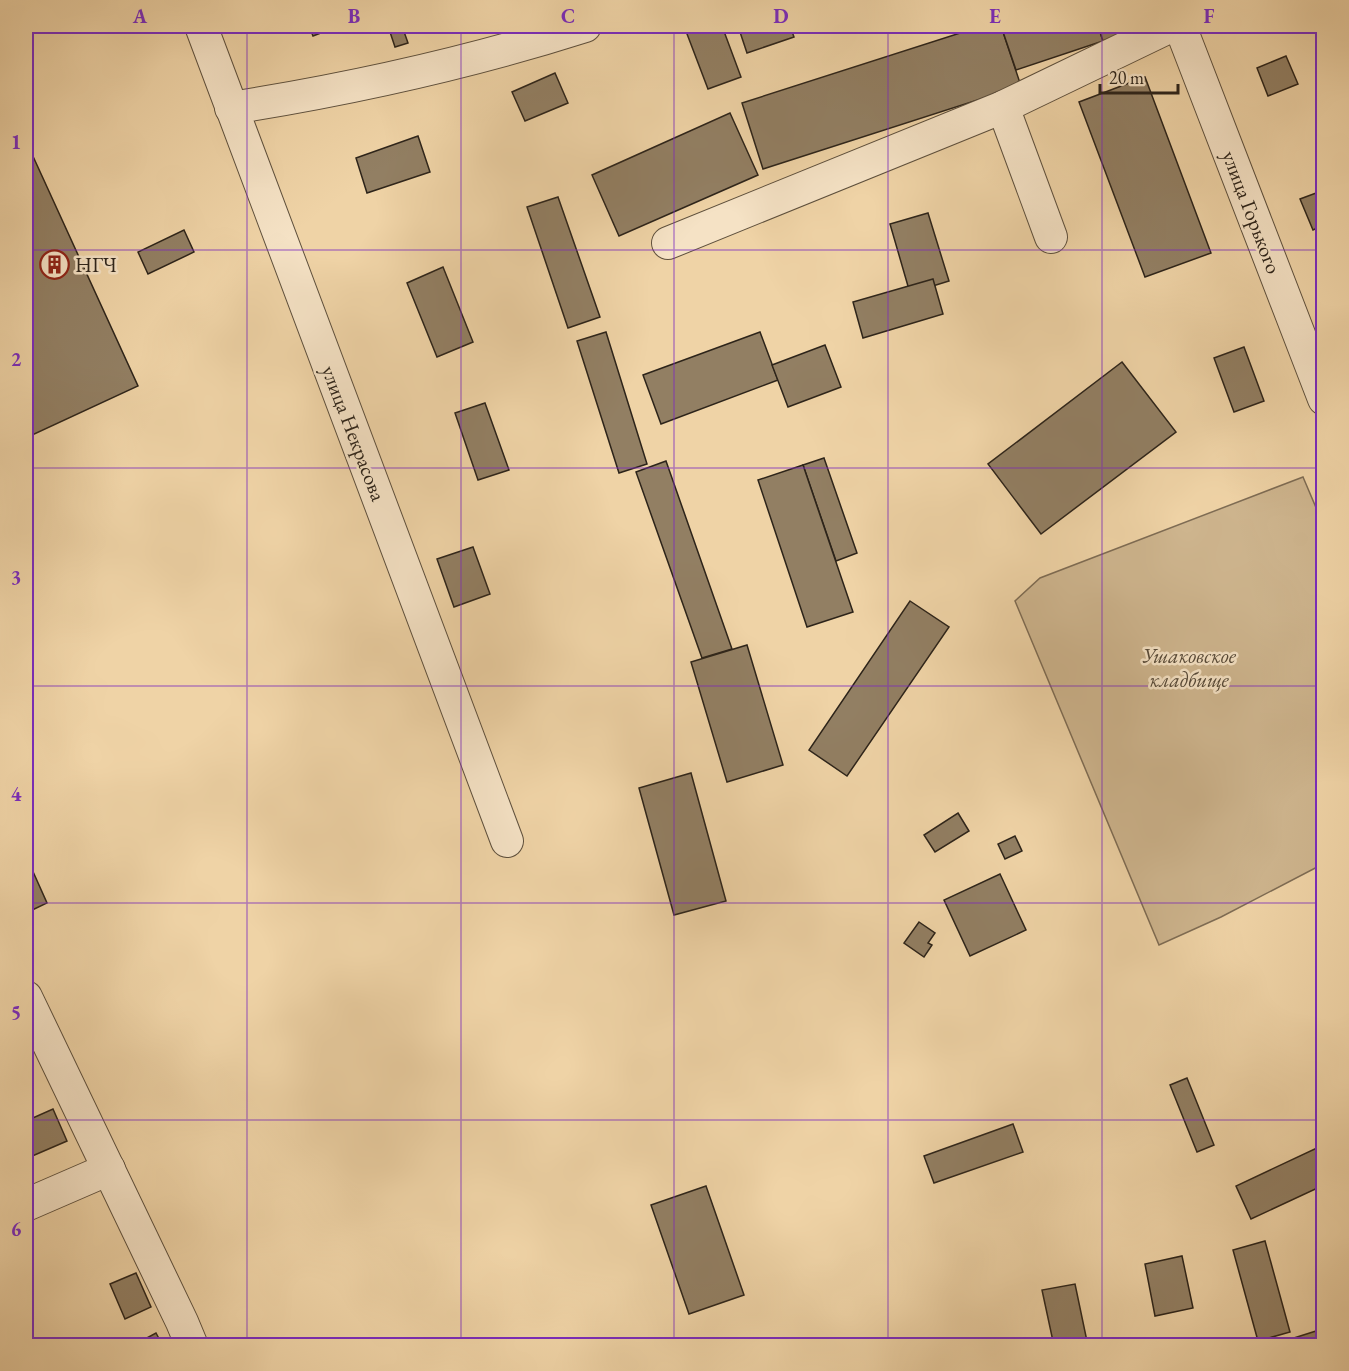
<svg xmlns="http://www.w3.org/2000/svg" width="1349" height="1371" font-family="'EB Garamond',serif">
	<style>
		.green { fill: #ceb58e; stroke: #7e6c54; stroke-width: 1.5 }
		.building { fill: #927f63; stroke: #2d241a; stroke-width: 1.5 }
		.lines { fill: none; stroke-linecap: round; stroke-linejoin: round }
		.minor-casing { stroke: #5e503d; stroke-width: 34 }
		.minor { stroke: #f5e2c5; stroke-width: 32 }
		.grid { fill: none; stroke: #7b2cbf; stroke-width: 1.5; stroke-opacity: 0.55 }
		.labels { text-anchor: middle; dominant-baseline: central; stroke-width: 5; stroke-linejoin: round; paint-order: stroke }
		.street-label { font-size: 21px; fill: #2d241a; stroke: #f5e2c5 }
		.poi-label { font-size: 21px; fill: #2d241a; stroke: #f5e2c5; text-anchor: start }
		.park-label { font-size: 21px; font-style: italic; fill: #554837; stroke: #f5e2c5 }
		.neatline { fill: none; stroke: #7b2cbf; stroke-width: 2 }
		.grid-label { font-size: 20px; text-anchor: middle; font-weight: bold; fill: #7b2cbf }
	</style>
	<rect width="100%" height="100%" fill="#efd3a6"/>
	<filter id="stains"><feTurbulence type="fractalNoise" baseFrequency=".00333" numOctaves="4"/><feColorMatrix values="0 0 0 0 .2 0 0 0 0 .09 0 0 0 0 .02 0 0 0 .5 -.17"/></filter>
	<radialGradient id="worn" r=".72"><stop offset=".6" stop-color="#630" stop-opacity="0"/><stop offset="1" stop-color="#630" stop-opacity=".3"/></radialGradient>
	<path class="green" d="M 1303,477 L 1323,524 L 1323,864 L 1221,917 L 1159,945 L 1015,601 L 1040,578 Z"/>
	<g class="building">
		<path d="M 309,26 L 339,26 L 313,36 Z"/>
		<path d="M 388,26 L 402,26 L 408,43 L 395,47 Z"/>
		<path d="M 684,26 L 722,26 L 741,77 L 708,89 Z"/>
		<path d="M 738,26 L 790,26 L 794,37 L 747,53 Z"/>
		<path d="M 982,26 L 1001,26 L 1021,86 L 763,169 L 742,103 Z"/>
		<path d="M 1001,26 L 1098,26 L 1103,41 L 1016,70 Z"/>
		<path d="M 1098,26 L 1125,26 L 1127,33 L 1103,41 Z"/>
		<path d="M 1286,56 L 1298,84 L 1268,96 L 1257,68 Z"/>
		<path d="M 555,73 L 568,103 L 525,121 L 512,92 Z"/>
		<path d="M 1145,77 L 1211,253 L 1145,277 L 1079,102 Z"/>
		<path d="M 730,113 L 758,175 L 619,236 L 592,175 Z"/>
		<path d="M 418,136 L 430,172 L 367,193 L 356,158 Z"/>
		<path d="M 26,141 L 138,386 L 30,436 L 26,425 Z"/>
		<path d="M 1324,190 L 1324,225 L 1313,230 L 1300,199 Z"/>
		<path d="M 558,197 L 600,317 L 568,328 L 527,207 Z"/>
		<path d="M 928,213 L 949,281 L 910,293 L 890,224 Z"/>
		<path d="M 184,230 L 194,252 L 148,274 L 138,252 Z"/>
		<path d="M 443,267 L 473,342 L 437,357 L 407,283 Z"/>
		<path d="M 933,279 L 943,314 L 863,338 L 853,302 Z"/>
		<path d="M 606,332 L 647,464 L 619,473 L 577,341 Z"/>
		<path d="M 760,332 L 778,380 L 661,424 L 643,375 Z"/>
		<path d="M 825,345 L 841,387 L 788,407 L 772,365 Z"/>
		<path d="M 1244,347 L 1264,401 L 1234,412 L 1214,358 Z"/>
		<path d="M 1122,362 L 1176,432 L 1041,534 L 988,464 Z"/>
		<path d="M 485,403 L 509,470 L 478,480 L 455,413 Z"/>
		<path d="M 824,458 L 857,553 L 836,561 L 803,465 Z"/>
		<path d="M 666,461 L 732,649 L 702,658 L 636,472 Z"/>
		<path d="M 803,465 L 853,612 L 807,627 L 758,480 Z"/>
		<path d="M 473,547 L 490,594 L 454,607 L 437,559 Z"/>
		<path d="M 910,601 L 949,627 L 847,776 L 809,750 Z"/>
		<path d="M 747,645 L 783,765 L 727,782 L 691,662 Z"/>
		<path d="M 691,773 L 726,901 L 674,915 L 639,788 Z"/>
		<path d="M 958,813 L 969,831 L 935,852 L 924,835 Z"/>
		<path d="M 1015,836 L 1022,851 L 1005,859 L 998,844 Z"/>
		<path d="M 26,856 L 47,903 L 26,913 Z"/>
		<path d="M 1000,874 L 1026,930 L 970,956 L 944,900 Z"/>
		<path d="M 919,922 L 935,933 L 928,943 L 932,945 L 924,957 L 904,943 Z"/>
		<path d="M 1187,1078 L 1214,1145 L 1197,1152 L 1170,1085 Z"/>
		<path d="M 53,1109 L 67,1141 L 30,1157 L 26,1147 L 26,1121 Z"/>
		<path d="M 1013,1124 L 1023,1152 L 934,1183 L 924,1156 Z"/>
		<path d="M 1319,1147 L 1324,1157 L 1324,1185 L 1251,1219 L 1236,1186 Z"/>
		<path d="M 706,1186 L 744,1295 L 689,1314 L 651,1205 Z"/>
		<path d="M 1265,1241 L 1290,1332 L 1258,1341 L 1233,1250 Z"/>
		<path d="M 1182,1256 L 1193,1308 L 1155,1316 L 1145,1264 Z"/>
		<path d="M 136,1273 L 151,1307 L 125,1319 L 110,1284 Z"/>
		<path d="M 1075,1284 L 1088,1346 L 1054,1346 L 1042,1290 Z"/>
		<path d="M 1316,1331 L 1320,1346 L 1276,1346 L 1275,1344 Z"/>
		<path d="M 156,1333 L 163,1346 L 132,1346 Z"/>
	</g>
	<g class="lines">
		<defs>
			<g id="minor">
				<path d="M 201,26 L 507,841"/>
				<path d="M 1180,26 L 1324,399"/>
				<path d="M 1003,107 L 1051,237"/>
				<path d="M 231,108 C 351,89 469,63 585,26"/>
				<path d="M 668,243 L 1003,107 L 1171,26"/>
				<path d="M 26,997 L 182,1322 L 192,1346"/>
				<path d="M 26,1205 L 109,1169"/>
			</g>
		</defs>
		<use href="#minor" class="minor-casing"/>
		<use href="#minor" class="minor"/>
	</g>
	<path class="grid" d="M 247,26 L 247,1346M 461,26 L 461,1346M 674,26 L 674,1346M 888,26 L 888,1346M 1102,26 L 1102,1346M 26,250 L 1324,250M 26,468 L 1324,468M 26,686 L 1324,686M 26,903 L 1324,903M 26,1120 L 1324,1120"/>
	<defs>
		<symbol id="building-ring" viewBox="-11 -11 22 22"><circle r="9.5" fill="#f5e2c5" stroke="#8f2418" stroke-width="1.5"/><path d="M-4-6H4V6H1V3H-1V6H-4ZM-2.5-4.3h1.7v1.8h-1.7ZM.8-4.3h1.7v1.8H.8ZM-2.5-1h1.7V.8h-1.7ZM.8-1h1.7V.8H.8Z" fill="#8f2418"/></symbol>
	</defs>
	<g fill-rule="evenodd">
		<use href="#building-ring" x="38" y="248" width="33" height="33"/>
	</g>
	<g class="labels">
		<g class="street-label">
			<text transform="translate(1252 212) rotate(69)">улица Горького</text>
			<text transform="translate(354 433) rotate(69)">улица Некрасова</text>
		</g>
		<g class="poi-label">
			<text x="75" y="264">НГЧ</text>
		</g>
		<g class="park-label">
			<text x="1189" y="655">Ушаковское<tspan x="1189" dy="24">кладбище</tspan></text>
		</g>
	</g>
	<rect width="1349" height="1371" fill="none" stroke="#efd3a6" stroke-width="66"/>
	<path d="M1100 84v9h78v-9" fill="none" stroke="#2d241a" stroke-width="3"/>
	<text x="1109" y="84" font-size="18" fill="#2d241a" stroke="#f5e2c5" stroke-width="4.5" paint-order="stroke">20 m</text>
	<rect x="33" y="33" width="1283" height="1305" class="neatline"/>
	<g class="grid-label">
		<text x="140" y="23">A</text>
		<text x="354" y="23">B</text>
		<text x="568" y="23">C</text>
		<text x="781" y="23">D</text>
		<text x="995" y="23">E</text>
		<text x="1209" y="23">F</text>
		<text x="16" y="149">1</text>
		<text x="16" y="366">2</text>
		<text x="16" y="584">3</text>
		<text x="16" y="801">4</text>
		<text x="16" y="1019">5</text>
		<text x="16" y="1236">6</text>
	</g>
	<rect width="100%" height="100%" filter="url(#stains)"/>
	<rect width="100%" height="100%" fill="url(#worn)"/>
</svg>
